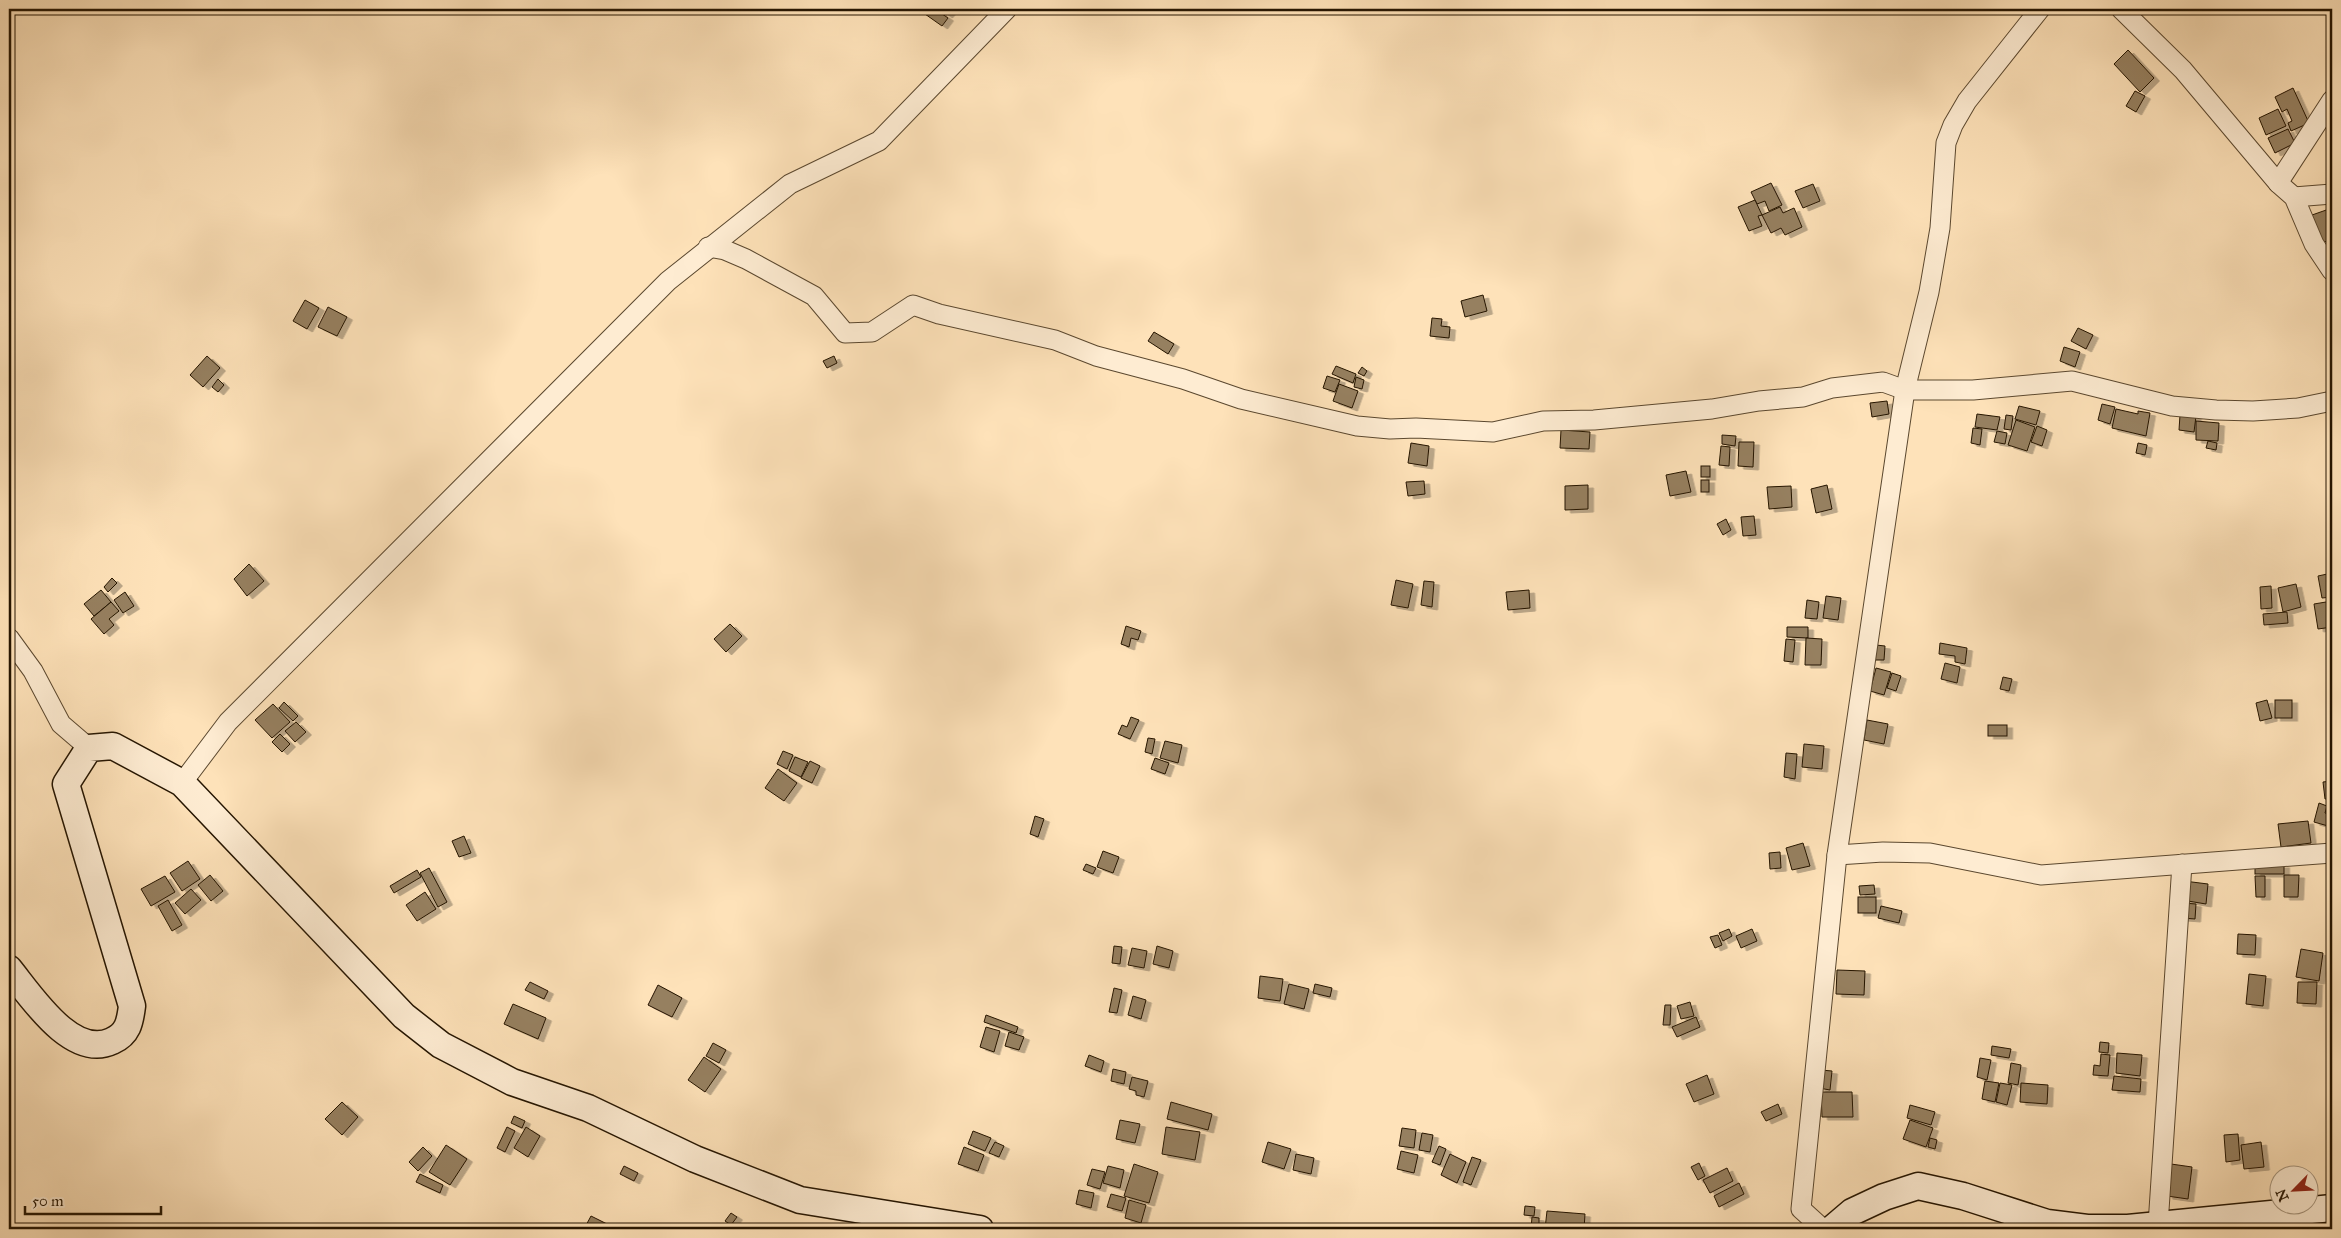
<svg xmlns="http://www.w3.org/2000/svg" width="2341" height="1238" font-family="'IM FELL Great Primer',serif">
	<style>
		.building { fill: #968061; stroke: #251501; filter: url(#shadow) }
		.lines { fill: none; stroke-linecap: round; stroke-linejoin: round }
		.minor-casing { stroke: #5b482f; stroke-width: 21 }
		.secondary-casing { stroke: #251501; stroke-width: 29 }
		.minor { stroke: #feecd2; stroke-width: 19 }
		.secondary { stroke: #feecd2; stroke-width: 26 }
	</style>
	<defs>
		<filter id="shadow"><feDropShadow dx="5.5" dy="3" stdDeviation="0" flood-color="#0004"/></filter>
	</defs>
	<rect width="100%" height="100%" fill="#fee2b9"/>
	<filter id="stains"><feTurbulence type="fractalNoise" baseFrequency=".004" numOctaves="4"/><feColorMatrix values="0 0 0 0 .2 0 0 0 0 .09 0 0 0 0 .02 0 0 0 .5 -.17"/></filter>
	<radialGradient id="worn" r=".72"><stop offset=".6" stop-color="#630" stop-opacity="0"/><stop offset="1" stop-color="#630" stop-opacity=".3"/></radialGradient>
	<g class="building">
		<path d="M 928,9 L 935,9 L 948,18 L 942,26 L 925,14 Z"/>
		<path d="M 938,9 L 952,9 L 947,15 Z"/>
		<path d="M 2128,50 L 2154,78 L 2140,92 L 2114,64 Z"/>
		<path d="M 2293,88 L 2309,123 L 2291,131 L 2288,123 L 2292,121 L 2287,109 L 2282,112 L 2275,97 Z"/>
		<path d="M 2135,91 L 2145,96 L 2136,112 L 2126,106 Z"/>
		<path d="M 2278,109 L 2286,126 L 2266,135 L 2259,118 Z"/>
		<path d="M 2288,129 L 2295,143 L 2275,153 L 2268,138 Z"/>
		<path d="M 1771,183 L 1782,205 L 1769,211 L 1765,201 L 1757,204 L 1751,192 Z"/>
		<path d="M 1813,184 L 1820,201 L 1803,208 L 1795,191 Z"/>
		<path d="M 1755,200 L 1762,215 L 1758,216 L 1762,226 L 1749,231 L 1738,207 Z"/>
		<path d="M 1780,207 L 1783,213 L 1794,208 L 1802,227 L 1785,235 L 1781,228 L 1771,233 L 1762,215 Z"/>
		<path d="M 2332,208 L 2332,239 L 2322,243 L 2312,215 Z"/>
		<path d="M 1483,295 L 1487,311 L 1465,317 L 1461,301 Z"/>
		<path d="M 305,300 L 319,308 L 307,329 L 293,321 Z"/>
		<path d="M 328,307 L 347,317 L 337,336 L 318,327 Z"/>
		<path d="M 1432,318 L 1442,319 L 1441,326 L 1450,327 L 1449,338 L 1430,336 Z"/>
		<path d="M 2078,328 L 2093,335 L 2086,349 L 2071,341 Z"/>
		<path d="M 1154,332 L 1174,344 L 1168,354 L 1148,341 Z"/>
		<path d="M 2064,347 L 2080,352 L 2075,367 L 2060,361 Z"/>
		<path d="M 207,356 L 220,368 L 203,387 L 190,375 Z"/>
		<path d="M 834,356 L 837,363 L 827,368 L 823,361 Z"/>
		<path d="M 1336,366 L 1356,374 L 1353,383 L 1332,374 Z"/>
		<path d="M 1362,367 L 1367,371 L 1364,376 L 1358,373 Z"/>
		<path d="M 1327,376 L 1340,380 L 1335,392 L 1323,388 Z"/>
		<path d="M 1356,377 L 1364,380 L 1362,389 L 1354,387 Z"/>
		<path d="M 218,379 L 224,385 L 218,392 L 212,387 Z"/>
		<path d="M 1339,384 L 1358,391 L 1352,408 L 1333,401 Z"/>
		<path d="M 1887,401 L 1889,414 L 1872,417 L 1870,403 Z"/>
		<path d="M 2102,404 L 2115,407 L 2110,424 L 2098,420 Z"/>
		<path d="M 2019,406 L 2040,411 L 2036,425 L 2015,419 Z"/>
		<path d="M 2116,409 L 2138,414 L 2138,411 L 2150,413 L 2146,436 L 2112,428 Z"/>
		<path d="M 1977,414 L 2000,417 L 1997,430 L 1975,427 Z"/>
		<path d="M 2006,415 L 2013,416 L 2011,430 L 2004,429 Z"/>
		<path d="M 2180,415 L 2196,416 L 2194,432 L 2179,430 Z"/>
		<path d="M 2016,420 L 2035,427 L 2027,451 L 2008,445 Z"/>
		<path d="M 2196,421 L 2219,423 L 2218,441 L 2196,440 Z"/>
		<path d="M 2037,426 L 2047,430 L 2042,446 L 2031,442 Z"/>
		<path d="M 1973,428 L 1982,429 L 1980,445 L 1971,443 Z"/>
		<path d="M 1561,430 L 1590,432 L 1589,449 L 1560,448 Z"/>
		<path d="M 1997,431 L 2007,433 L 2005,444 L 1994,442 Z"/>
		<path d="M 1722,435 L 1736,436 L 1735,446 L 1722,444 Z"/>
		<path d="M 2208,441 L 2217,443 L 2216,450 L 2206,448 Z"/>
		<path d="M 1739,442 L 1754,442 L 1753,467 L 1738,466 Z"/>
		<path d="M 1411,443 L 1429,446 L 1427,466 L 1408,463 Z"/>
		<path d="M 2138,443 L 2147,445 L 2145,455 L 2136,453 Z"/>
		<path d="M 1721,446 L 1730,447 L 1729,466 L 1719,465 Z"/>
		<rect x="1701" y="466" width="9" height="11"/>
		<path d="M 1686,471 L 1691,492 L 1670,496 L 1666,475 Z"/>
		<rect x="1701" y="480" width="8" height="12"/>
		<path d="M 1424,481 L 1425,494 L 1408,496 L 1406,482 Z"/>
		<path d="M 1588,485 L 1588,509 L 1565,510 L 1565,486 Z"/>
		<path d="M 1827,485 L 1832,509 L 1816,513 L 1811,489 Z"/>
		<path d="M 1791,486 L 1792,507 L 1769,509 L 1767,487 Z"/>
		<path d="M 1754,516 L 1756,535 L 1743,536 L 1741,517 Z"/>
		<path d="M 1726,519 L 1731,530 L 1723,535 L 1717,524 Z"/>
		<path d="M 249,564 L 264,581 L 247,596 L 234,579 Z"/>
		<path d="M 2332,573 L 2332,597 L 2322,598 L 2318,576 Z"/>
		<path d="M 112,578 L 117,583 L 108,592 L 104,587 Z"/>
		<path d="M 1396,580 L 1413,584 L 1408,608 L 1391,605 Z"/>
		<path d="M 1424,581 L 1434,582 L 1432,607 L 1421,605 Z"/>
		<path d="M 2296,584 L 2301,607 L 2283,612 L 2278,588 Z"/>
		<path d="M 2271,586 L 2272,608 L 2261,609 L 2260,587 Z"/>
		<path d="M 101,590 L 111,602 L 94,616 L 84,604 Z"/>
		<path d="M 1529,590 L 1530,608 L 1508,610 L 1506,592 Z"/>
		<path d="M 125,592 L 134,606 L 123,613 L 114,600 Z"/>
		<path d="M 1826,596 L 1841,598 L 1838,620 L 1823,618 Z"/>
		<path d="M 1807,600 L 1819,602 L 1817,619 L 1805,618 Z"/>
		<path d="M 2332,601 L 2332,627 L 2318,629 L 2314,604 Z"/>
		<path d="M 111,602 L 119,611 L 109,619 L 114,625 L 104,634 L 91,619 Z"/>
		<path d="M 2287,612 L 2288,623 L 2264,625 L 2263,614 Z"/>
		<path d="M 730,624 L 742,636 L 726,652 L 714,639 Z"/>
		<path d="M 1126,626 L 1141,631 L 1138,640 L 1131,638 L 1129,647 L 1121,644 Z"/>
		<path d="M 1787,627 L 1808,627 L 1808,638 L 1787,637 Z"/>
		<path d="M 1806,638 L 1822,639 L 1821,665 L 1805,665 Z"/>
		<path d="M 1786,639 L 1795,640 L 1793,662 L 1784,661 Z"/>
		<path d="M 1940,643 L 1967,648 L 1965,664 L 1955,662 L 1955,656 L 1939,654 Z"/>
		<path d="M 1876,645 L 1885,646 L 1884,660 L 1875,660 Z"/>
		<path d="M 1945,663 L 1960,667 L 1957,683 L 1941,679 Z"/>
		<path d="M 1876,668 L 1891,672 L 1884,695 L 1870,691 Z"/>
		<path d="M 1892,673 L 1901,676 L 1896,691 L 1887,688 Z"/>
		<path d="M 2003,677 L 2012,679 L 2009,691 L 2000,689 Z"/>
		<path d="M 2267,700 L 2272,718 L 2260,721 L 2256,703 Z"/>
		<rect x="2275" y="700" width="17" height="18"/>
		<path d="M 284,702 L 298,716 L 293,721 L 279,708 Z"/>
		<path d="M 273,704 L 290,722 L 272,738 L 255,720 Z"/>
		<path d="M 1131,717 L 1139,720 L 1130,739 L 1118,734 L 1122,725 L 1127,727 Z"/>
		<path d="M 1867,720 L 1888,724 L 1884,744 L 1864,740 Z"/>
		<path d="M 296,722 L 306,732 L 295,742 L 285,731 Z"/>
		<rect x="1988" y="725" width="19" height="11"/>
		<path d="M 280,734 L 290,744 L 282,752 L 272,742 Z"/>
		<path d="M 1148,738 L 1155,739 L 1152,754 L 1145,752 Z"/>
		<path d="M 1165,741 L 1182,745 L 1178,763 L 1160,758 Z"/>
		<path d="M 1804,744 L 1824,746 L 1822,769 L 1802,767 Z"/>
		<path d="M 783,751 L 793,755 L 787,769 L 777,764 Z"/>
		<path d="M 1786,753 L 1797,754 L 1795,779 L 1784,777 Z"/>
		<path d="M 795,757 L 808,762 L 801,777 L 789,771 Z"/>
		<path d="M 1155,758 L 1169,763 L 1165,774 L 1151,769 Z"/>
		<path d="M 810,761 L 820,766 L 812,783 L 801,778 Z"/>
		<path d="M 778,769 L 797,783 L 784,801 L 765,788 Z"/>
		<path d="M 2332,781 L 2332,798 L 2325,799 L 2323,782 Z"/>
		<path d="M 2319,803 L 2327,806 L 2325,813 L 2331,815 L 2328,826 L 2314,822 Z"/>
		<path d="M 1035,816 L 1044,819 L 1038,837 L 1030,834 Z"/>
		<path d="M 2308,821 L 2311,843 L 2281,847 L 2278,824 Z"/>
		<path d="M 464,836 L 471,853 L 459,857 L 452,841 Z"/>
		<path d="M 1803,843 L 1810,866 L 1792,870 L 1786,848 Z"/>
		<path d="M 1103,851 L 1119,857 L 1113,873 L 1097,867 Z"/>
		<path d="M 1780,852 L 1781,868 L 1770,869 L 1769,853 Z"/>
		<path d="M 188,861 L 200,879 L 182,891 L 170,873 Z"/>
		<path d="M 1086,864 L 1096,868 L 1093,874 L 1083,870 Z"/>
		<rect x="2255" y="865" width="29" height="9"/>
		<path d="M 429,868 L 447,902 L 438,907 L 420,873 Z"/>
		<path d="M 417,870 L 421,877 L 394,893 L 390,886 Z"/>
		<path d="M 210,875 L 223,891 L 211,901 L 198,885 Z"/>
		<path d="M 2284,875 L 2299,875 L 2298,897 L 2284,897 Z"/>
		<path d="M 165,876 L 175,892 L 151,906 L 141,889 Z"/>
		<path d="M 2255,876 L 2265,876 L 2265,897 L 2256,897 Z"/>
		<path d="M 2184,881 L 2208,884 L 2206,904 L 2182,900 Z"/>
		<path d="M 1874,885 L 1875,894 L 1860,895 L 1859,886 Z"/>
		<path d="M 191,889 L 201,900 L 185,914 L 175,903 Z"/>
		<path d="M 425,892 L 436,909 L 417,921 L 406,905 Z"/>
		<rect x="1858" y="897" width="18" height="16"/>
		<path d="M 168,900 L 182,925 L 172,931 L 158,906 Z"/>
		<path d="M 2183,903 L 2196,904 L 2195,919 L 2182,918 Z"/>
		<path d="M 1881,906 L 1902,911 L 1899,923 L 1878,918 Z"/>
		<path d="M 1729,929 L 1732,936 L 1723,941 L 1719,933 Z"/>
		<path d="M 1752,929 L 1757,941 L 1741,948 L 1736,936 Z"/>
		<path d="M 2238,934 L 2256,935 L 2255,955 L 2237,954 Z"/>
		<path d="M 1718,935 L 1722,945 L 1715,948 L 1710,937 Z"/>
		<path d="M 1114,946 L 1122,947 L 1120,964 L 1112,963 Z"/>
		<path d="M 1157,946 L 1173,951 L 1169,968 L 1153,964 Z"/>
		<path d="M 1132,948 L 1147,951 L 1144,968 L 1128,965 Z"/>
		<path d="M 2301,949 L 2323,953 L 2319,981 L 2296,977 Z"/>
		<path d="M 1837,970 L 1865,971 L 1864,995 L 1836,994 Z"/>
		<path d="M 2249,974 L 2266,976 L 2263,1006 L 2246,1004 Z"/>
		<path d="M 1260,976 L 1283,979 L 1280,1001 L 1258,998 Z"/>
		<path d="M 530,982 L 548,991 L 544,999 L 525,990 Z"/>
		<path d="M 2298,982 L 2317,982 L 2316,1004 L 2297,1003 Z"/>
		<path d="M 1289,984 L 1309,989 L 1304,1009 L 1284,1004 Z"/>
		<path d="M 1315,984 L 1332,988 L 1330,997 L 1313,993 Z"/>
		<path d="M 658,985 L 682,998 L 672,1017 L 648,1005 Z"/>
		<path d="M 1114,988 L 1122,990 L 1117,1013 L 1109,1012 Z"/>
		<path d="M 1133,996 L 1146,1000 L 1141,1019 L 1128,1015 Z"/>
		<path d="M 1690,1002 L 1694,1016 L 1681,1019 L 1677,1006 Z"/>
		<path d="M 513,1004 L 546,1018 L 538,1039 L 504,1024 Z"/>
		<path d="M 1665,1005 L 1671,1005 L 1670,1025 L 1663,1025 Z"/>
		<path d="M 986,1015 L 1018,1027 L 1016,1033 L 984,1022 Z"/>
		<path d="M 1696,1017 L 1700,1027 L 1677,1037 L 1672,1027 Z"/>
		<path d="M 986,1027 L 1000,1031 L 994,1052 L 980,1047 Z"/>
		<path d="M 1009,1032 L 1024,1037 L 1019,1050 L 1005,1046 Z"/>
		<path d="M 2100,1042 L 2109,1043 L 2108,1053 L 2099,1052 Z"/>
		<path d="M 713,1043 L 726,1050 L 719,1063 L 706,1056 Z"/>
		<path d="M 1992,1046 L 2011,1049 L 2009,1058 L 1991,1055 Z"/>
		<path d="M 2117,1053 L 2142,1055 L 2140,1076 L 2116,1073 Z"/>
		<path d="M 2101,1054 L 2110,1055 L 2108,1076 L 2093,1075 L 2094,1065 L 2100,1066 Z"/>
		<path d="M 1089,1055 L 1104,1061 L 1101,1072 L 1085,1066 Z"/>
		<path d="M 704,1057 L 721,1069 L 705,1092 L 688,1080 Z"/>
		<path d="M 1980,1058 L 1991,1060 L 1987,1080 L 1977,1077 Z"/>
		<path d="M 2011,1063 L 2021,1065 L 2018,1085 L 2008,1083 Z"/>
		<path d="M 1113,1069 L 1126,1072 L 1124,1084 L 1111,1081 Z"/>
		<path d="M 1821,1070 L 1832,1071 L 1830,1090 L 1819,1088 Z"/>
		<path d="M 1707,1075 L 1714,1094 L 1694,1102 L 1686,1084 Z"/>
		<path d="M 2114,1076 L 2141,1079 L 2140,1092 L 2112,1090 Z"/>
		<path d="M 1132,1077 L 1148,1081 L 1144,1097 L 1136,1095 L 1136,1091 L 1129,1089 Z"/>
		<path d="M 1985,1081 L 1999,1083 L 1995,1102 L 1982,1099 Z"/>
		<path d="M 2000,1083 L 2012,1085 L 2007,1105 L 1996,1102 Z"/>
		<path d="M 2021,1083 L 2048,1085 L 2047,1104 L 2020,1102 Z"/>
		<path d="M 1821,1092 L 1852,1092 L 1853,1117 L 1822,1117 Z"/>
		<path d="M 342,1102 L 358,1117 L 342,1135 L 325,1119 Z"/>
		<path d="M 1171,1102 L 1212,1114 L 1208,1130 L 1167,1119 Z"/>
		<path d="M 1778,1104 L 1782,1114 L 1766,1121 L 1761,1112 Z"/>
		<path d="M 1910,1105 L 1935,1112 L 1931,1125 L 1907,1118 Z"/>
		<path d="M 514,1116 L 525,1121 L 522,1128 L 511,1123 Z"/>
		<path d="M 1120,1120 L 1140,1124 L 1135,1143 L 1116,1139 Z"/>
		<path d="M 1910,1120 L 1933,1128 L 1926,1147 L 1903,1139 Z"/>
		<path d="M 507,1127 L 515,1131 L 505,1152 L 497,1148 Z"/>
		<path d="M 526,1127 L 540,1136 L 528,1157 L 514,1148 Z"/>
		<path d="M 1166,1127 L 1200,1132 L 1195,1160 L 1162,1154 Z"/>
		<path d="M 1402,1128 L 1416,1130 L 1414,1148 L 1399,1146 Z"/>
		<path d="M 973,1131 L 991,1138 L 985,1151 L 968,1144 Z"/>
		<path d="M 1422,1133 L 1433,1135 L 1430,1152 L 1419,1150 Z"/>
		<path d="M 2238,1134 L 2240,1160 L 2226,1162 L 2224,1135 Z"/>
		<path d="M 1930,1138 L 1937,1140 L 1935,1149 L 1928,1147 Z"/>
		<path d="M 995,1142 L 1004,1146 L 999,1157 L 989,1153 Z"/>
		<path d="M 1268,1142 L 1291,1149 L 1284,1169 L 1262,1162 Z"/>
		<path d="M 2261,1142 L 2264,1167 L 2244,1169 L 2241,1145 Z"/>
		<path d="M 446,1145 L 467,1159 L 450,1185 L 429,1172 Z"/>
		<path d="M 1439,1146 L 1446,1149 L 1440,1165 L 1432,1162 Z"/>
		<path d="M 423,1147 L 432,1156 L 418,1171 L 409,1162 Z"/>
		<path d="M 964,1147 L 984,1155 L 978,1171 L 958,1164 Z"/>
		<path d="M 1401,1151 L 1418,1155 L 1414,1173 L 1397,1169 Z"/>
		<path d="M 1296,1154 L 1314,1158 L 1311,1174 L 1293,1170 Z"/>
		<path d="M 1450,1154 L 1466,1162 L 1457,1183 L 1441,1175 Z"/>
		<path d="M 1472,1157 L 1481,1160 L 1471,1185 L 1463,1182 Z"/>
		<path d="M 1699,1163 L 1705,1176 L 1698,1180 L 1691,1167 Z"/>
		<path d="M 1134,1164 L 1158,1172 L 1149,1203 L 1124,1196 Z"/>
		<path d="M 2171,1164 L 2192,1167 L 2188,1199 L 2167,1196 Z"/>
		<path d="M 624,1166 L 638,1173 L 634,1181 L 620,1174 Z"/>
		<path d="M 1108,1166 L 1124,1170 L 1120,1188 L 1103,1183 Z"/>
		<path d="M 1727,1168 L 1733,1181 L 1710,1193 L 1703,1180 Z"/>
		<path d="M 1092,1169 L 1105,1172 L 1100,1189 L 1087,1185 Z"/>
		<path d="M 420,1174 L 443,1185 L 440,1193 L 416,1182 Z"/>
		<path d="M 1739,1183 L 1744,1194 L 1719,1207 L 1714,1196 Z"/>
		<path d="M 1079,1190 L 1094,1193 L 1091,1208 L 1076,1204 Z"/>
		<path d="M 1111,1194 L 1126,1198 L 1122,1211 L 1107,1207 Z"/>
		<path d="M 1129,1200 L 1146,1205 L 1141,1223 L 1125,1218 Z"/>
		<path d="M 1525,1206 L 1535,1207 L 1534,1216 L 1524,1215 Z"/>
		<path d="M 1547,1211 L 1585,1214 L 1584,1229 L 1545,1229 Z"/>
		<path d="M 731,1213 L 737,1217 L 731,1225 L 725,1221 Z"/>
		<path d="M 591,1216 L 617,1229 L 584,1229 Z"/>
		<path d="M 1532,1217 L 1539,1218 L 1539,1229 L 1531,1229 Z"/>
	</g>
	<g class="lines">
		<defs>
			<g id="minor">
				<path d="M 2121,9 L 2183,70 L 2278,183 L 2294,197 L 2314,244 L 2332,271"/>
				<path d="M 2278,183 L 2332,100"/>
				<path d="M 2294,197 L 2332,194"/>
				<path d="M 708,247 L 725,250 L 746,259 L 814,296 L 845,333 L 872,332 L 913,305 L 939,314 L 1055,340 L 1096,356 L 1183,379 L 1241,399 L 1357,426 L 1390,429 L 1416,428 L 1493,432 L 1543,421 L 1594,420 L 1712,409 L 1759,401 L 1803,397 L 1832,388 L 1883,382 L 1905,390 L 1973,390 L 2072,381 L 2172,406 L 2216,410 L 2253,411 L 2298,408 L 2332,401"/>
				<path d="M 9,638 L 33,671 L 61,724 L 89,748"/>
				<path d="M 182,783 L 228,722 L 668,281 L 790,184 L 879,141 L 1007,9"/>
				<path d="M 1837,855 L 1883,852 L 1930,853 L 2041,875 L 2332,853"/>
				<path d="M 2158,1225 L 2182,864"/>
				<path d="M 1823,1229 L 1801,1209 L 1837,855 L 1905,390 L 1929,292 L 1940,228 L 1946,143 L 1953,125 L 1967,101 L 2040,9"/>
			</g>
			<g id="secondary">
				<path d="M 9,969 C 31,996 72,1060 112,1041 C 128,1034 130,1022 132,1006 L 66,784 L 89,748 L 113,746 L 182,783 L 404,1016 L 441,1045 L 512,1082 L 588,1108 L 695,1159 L 800,1200 L 980,1229"/>
				<path d="M 1832,1229 L 1852,1212 L 1884,1197 L 1918,1186 L 1963,1196 L 2047,1223 L 2087,1228 L 2128,1228 L 2332,1208"/>
			</g>
		</defs>
		<use href="#minor" class="minor-casing"/>
		<use href="#secondary" class="secondary-casing"/>
		<use href="#minor" class="minor"/>
		<use href="#secondary" class="secondary"/>
	</g>
	<rect width="2341" height="1238" fill="none" stroke="#fee2b9" stroke-width="30"/>
	<rect x="10" y="10" width="2321" height="1218" fill="none" stroke="#251501" stroke-width="2.5"/>
	<rect x="15" y="15" width="2311" height="1208" fill="none" stroke="#251501"/>
	<g transform="translate(2294 1190) rotate(246)"><circle r="24" fill="#feecd2" stroke="#a7967e"/>
	<path d="M0-4L9 19L0 12L-9 19Z" fill="#8f2418"/>
	<text y="-8" font-size="14" font-weight="bold" text-anchor="middle" fill="#251501">N</text>
	</g>
	<path d="M25 1206v8h136v-8" fill="none" stroke="#251501" stroke-width="2.5"/>
	<text x="32" y="1206" font-size="15" fill="#251501" stroke="#feecd2" stroke-width="4" paint-order="stroke">50 m</text>
	<rect width="100%" height="100%" filter="url(#stains)"/>
	<rect width="100%" height="100%" fill="url(#worn)"/>
</svg>
